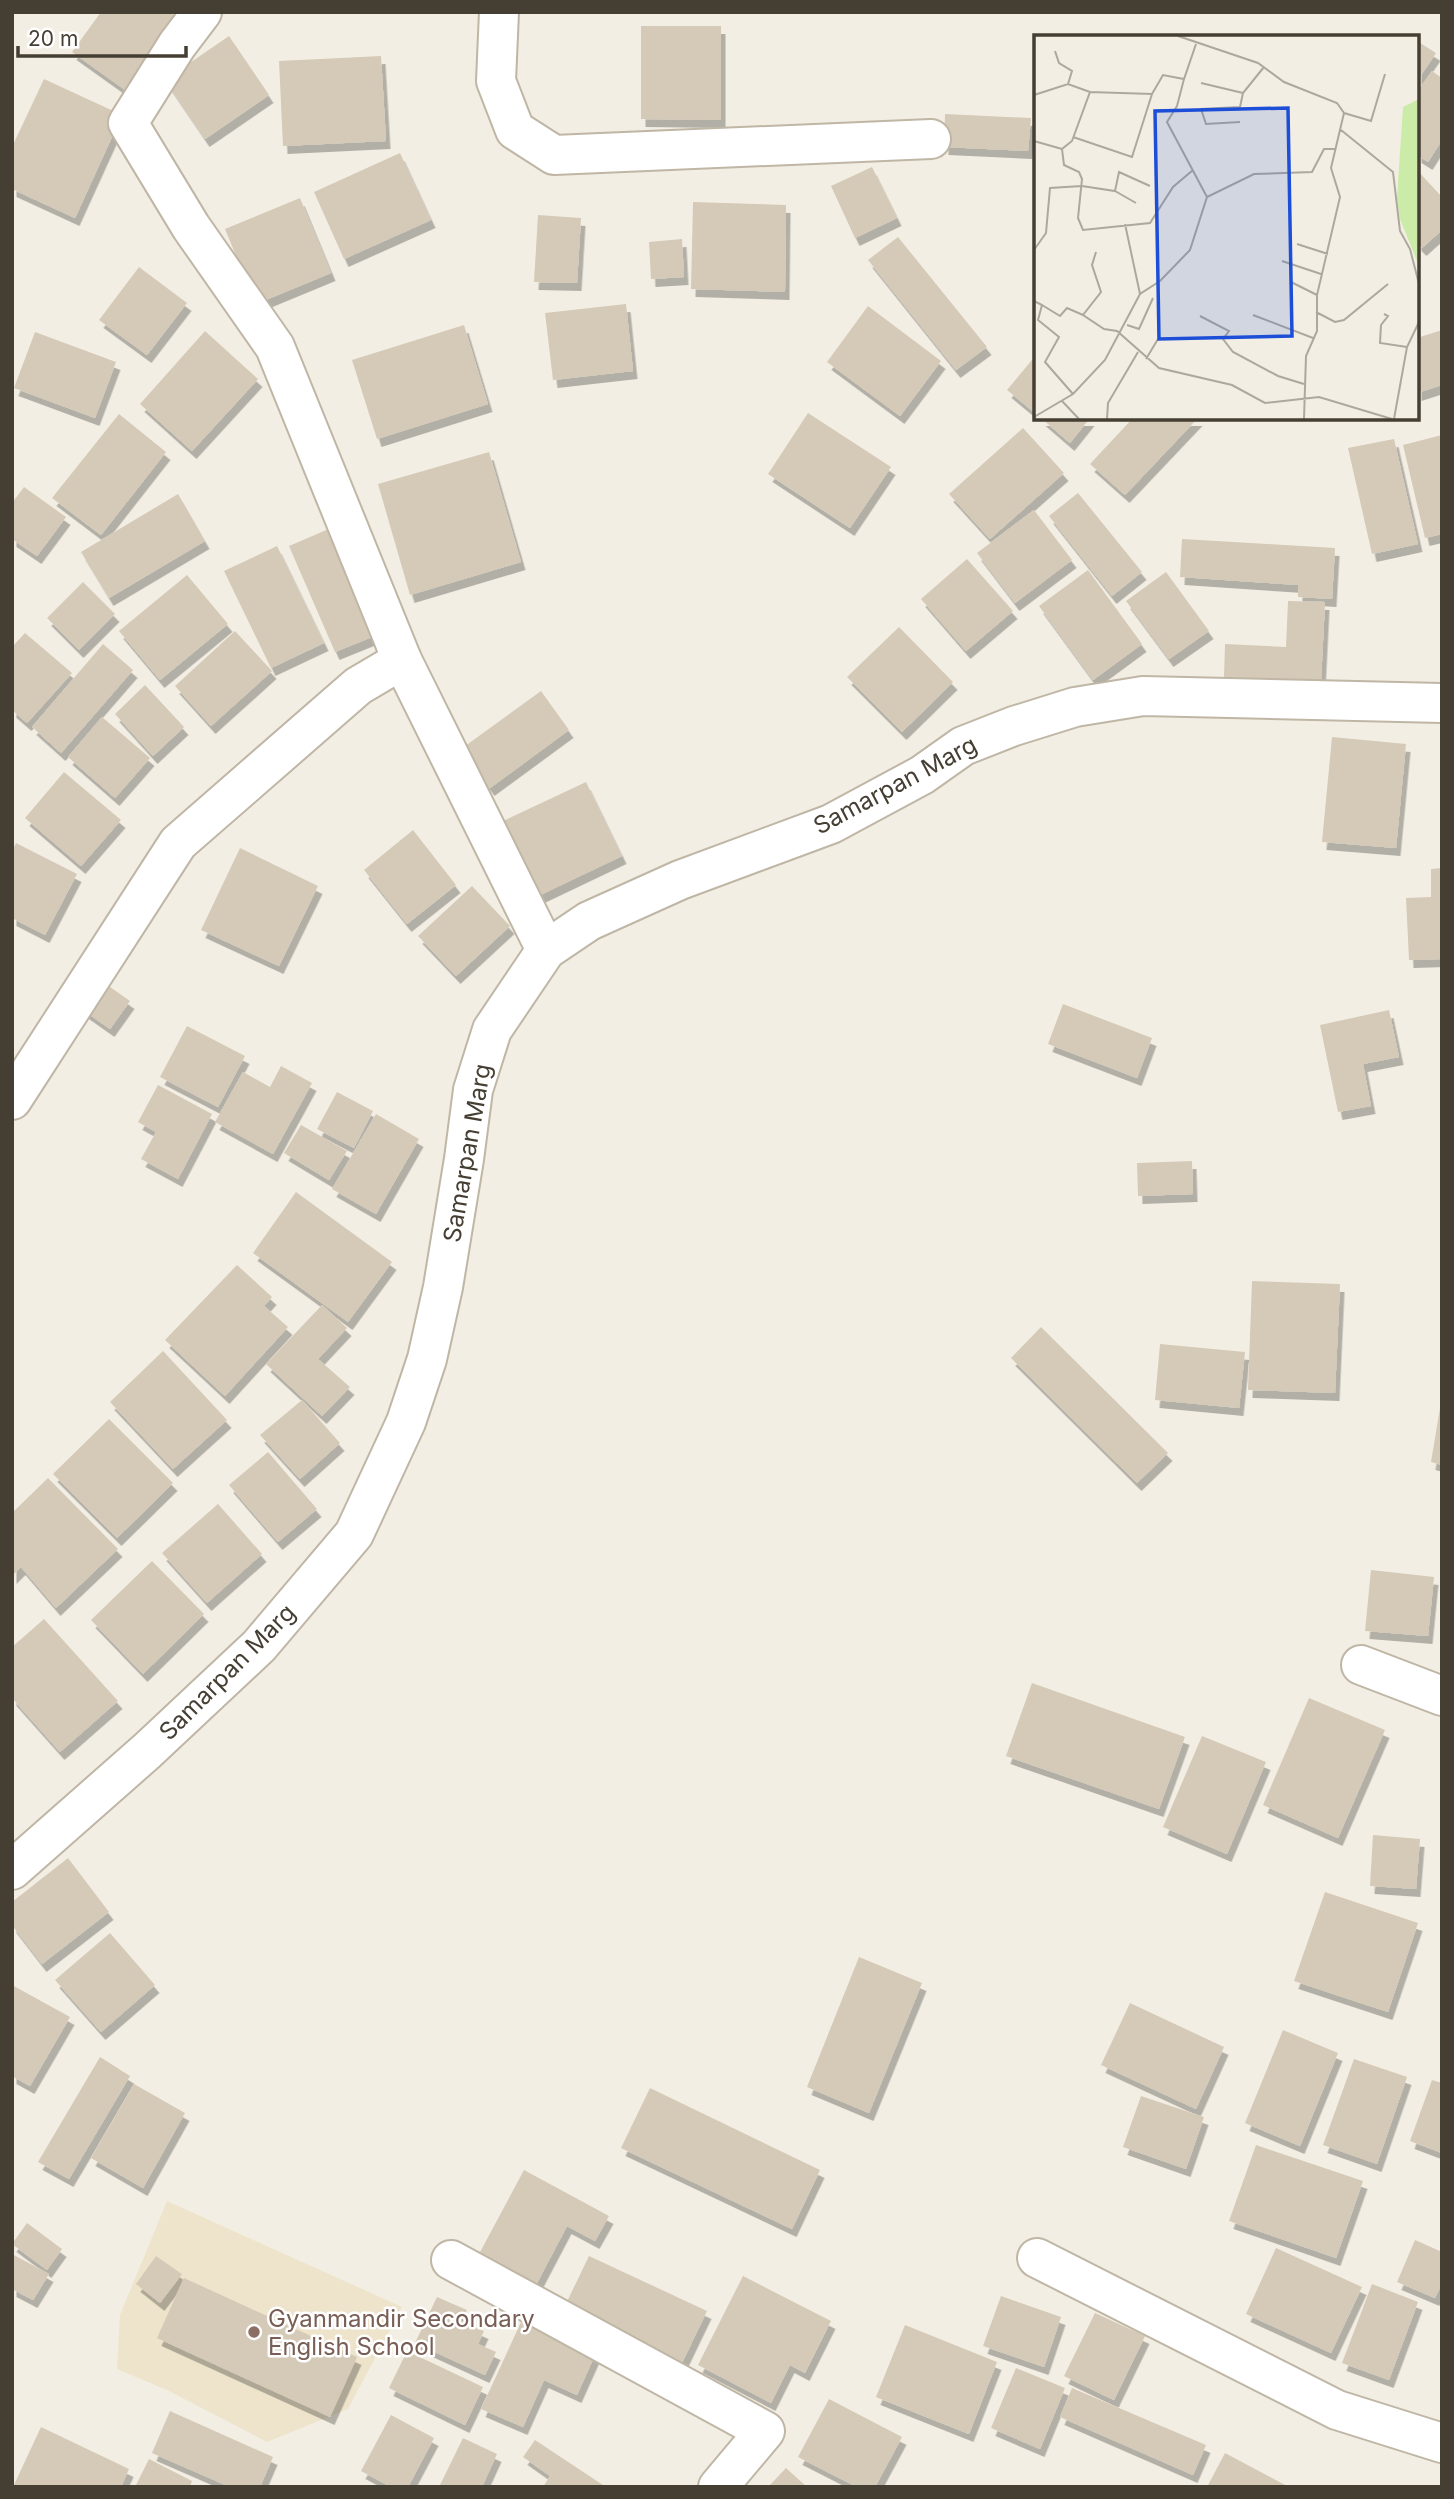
<svg xmlns="http://www.w3.org/2000/svg" width="1454" height="2499" font-family="Inter,sans-serif">
	<style>
		.education { fill: #ede4cb }
		.building { fill: #d5cab7; filter: url(#shadow) }
		.lines { fill: none; stroke-linecap: round; stroke-linejoin: round }
		.street-casing { stroke: #bfb6a5; stroke-width: 42 }
		.street { stroke: #fff; stroke-width: 38 }
		.education-dot { fill: #8d6e63; stroke: #fff; stroke-width: 2.5 }
		.labels { text-anchor: middle; dominant-baseline: central; stroke-width: 5; stroke-linejoin: round; paint-order: stroke }
		.street-label { font-size: 24px; fill: #453e33; stroke: #fff }
		.education-label { font-size: 24px; fill: #785e54; stroke: #fff; text-anchor: start }
		.inset-road { fill: none; stroke: #ada89d; stroke-width: 2 }
		.view { fill: #1d4ed8; fill-opacity: 0.15; stroke: #1d4ed8; stroke-width: 3.5 }
		.inset-edge { fill: none; stroke: #453e33; stroke-width: 3.5 }
	</style>
	<defs>
		<filter id="shadow"><feDropShadow dx="4.5" dy="8" stdDeviation="0" flood-color="#0004"/></filter>
	</defs>
	<rect width="100%" height="100%" fill="#f3eee3"/>
	<path class="education" d="M 167,2201 L 402,2307 L 348,2409 L 267,2442 L 169,2391 L 117,2369 L 120,2315 Z"/>
	<g class="building">
		<path d="M 101,12 L 170,12 L 181,20 L 128,92 L 72,52 Z"/>
		<path d="M 641,26 L 721,26 L 721,120 L 641,119 Z"/>
		<path d="M 229,36 L 269,95 L 205,139 L 165,80 Z"/>
		<path d="M 1417,41 L 1436,53 L 1417,81 Z"/>
		<path d="M 381,56 L 386,141 L 283,146 L 279,61 Z"/>
		<path d="M 1432,71 L 1442,78 L 1442,140 L 1428,162 L 1417,155 L 1417,92 Z"/>
		<path d="M 44,79 L 122,115 L 75,218 L 12,189 L 12,147 Z"/>
		<path d="M 945,114 L 1031,118 L 1028,151 L 944,147 Z"/>
		<path d="M 400,153 L 431,220 L 344,259 L 314,192 Z"/>
		<path d="M 872,167 L 897,218 L 855,238 L 831,186 Z"/>
		<path d="M 1417,170 L 1442,197 L 1442,230 L 1422,248 L 1417,243 Z"/>
		<path d="M 300,198 L 331,273 L 256,304 L 225,229 Z"/>
		<path d="M 693,202 L 786,205 L 785,292 L 691,289 Z"/>
		<path d="M 538,215 L 581,218 L 577,283 L 534,282 Z"/>
		<path d="M 898,237 L 987,347 L 956,370 L 868,260 Z"/>
		<path d="M 682,239 L 684,277 L 651,279 L 649,242 Z"/>
		<path d="M 139,267 L 187,303 L 147,355 L 99,320 Z"/>
		<path d="M 626,304 L 633,371 L 553,380 L 545,313 Z"/>
		<path d="M 868,306 L 941,361 L 900,416 L 827,362 Z"/>
		<path d="M 464,325 L 488,404 L 377,439 L 352,360 Z"/>
		<path d="M 1442,330 L 1442,385 L 1417,393 L 1417,338 Z"/>
		<path d="M 205,331 L 258,379 L 192,451 L 140,404 Z"/>
		<path d="M 35,332 L 116,362 L 95,418 L 14,388 Z"/>
		<path d="M 1036,355 L 1036,414 L 1007,390 Z"/>
		<path d="M 808,413 L 891,467 L 850,528 L 768,474 Z"/>
		<path d="M 119,414 L 166,452 L 101,535 L 52,498 Z"/>
		<path d="M 1041,418 L 1090,418 L 1070,443 Z"/>
		<path d="M 1133,418 L 1198,418 L 1125,495 L 1090,464 Z"/>
		<path d="M 1023,428 L 1064,473 L 990,539 L 949,494 Z"/>
		<path d="M 1442,435 L 1442,534 L 1425,538 L 1403,445 Z"/>
		<path d="M 1394,439 L 1418,544 L 1372,554 L 1348,448 Z"/>
		<path d="M 489,452 L 521,562 L 410,595 L 378,484 Z"/>
		<path d="M 24,487 L 66,517 L 37,556 L 12,539 L 12,503 Z"/>
		<path d="M 1078,493 L 1142,572 L 1112,596 L 1049,516 Z"/>
		<path d="M 178,494 L 205,541 L 109,598 L 81,552 Z"/>
		<path d="M 1034,510 L 1072,560 L 1015,603 L 977,553 Z"/>
		<path d="M 331,528 L 377,635 L 335,652 L 289,546 Z"/>
		<path d="M 1182,539 L 1335,548 L 1332,599 L 1298,597 L 1298,585 L 1180,577 Z"/>
		<path d="M 277,546 L 324,643 L 271,668 L 224,571 Z"/>
		<path d="M 967,559 L 1013,611 L 966,651 L 921,599 Z"/>
		<path d="M 1088,570 L 1142,644 L 1093,680 L 1039,606 Z"/>
		<path d="M 1166,572 L 1209,631 L 1169,659 L 1126,601 Z"/>
		<path d="M 187,575 L 228,624 L 160,680 L 119,631 Z"/>
		<path d="M 83,582 L 115,614 L 79,650 L 47,618 Z"/>
		<path d="M 1288,601 L 1325,602 L 1321,682 L 1224,677 L 1225,644 L 1286,647 Z"/>
		<path d="M 899,627 L 953,682 L 902,732 L 847,677 Z"/>
		<path d="M 235,631 L 272,671 L 211,726 L 175,686 Z"/>
		<path d="M 25,633 L 72,673 L 27,723 L 12,710 L 12,647 Z"/>
		<path d="M 103,644 L 133,670 L 61,753 L 32,727 Z"/>
		<path d="M 145,685 L 184,727 L 153,756 L 115,714 Z"/>
		<path d="M 541,691 L 569,730 L 490,788 L 461,749 Z"/>
		<path d="M 102,717 L 150,758 L 115,798 L 68,757 Z"/>
		<path d="M 1332,737 L 1406,744 L 1396,848 L 1322,842 Z"/>
		<path d="M 64,772 L 121,820 L 81,866 L 25,818 Z"/>
		<path d="M 586,782 L 622,856 L 536,897 L 501,822 Z"/>
		<path d="M 413,830 L 456,885 L 407,924 L 364,870 Z"/>
		<path d="M 16,843 L 77,874 L 45,935 L 12,918 L 12,851 Z"/>
		<path d="M 240,848 L 318,886 L 279,966 L 201,930 Z"/>
		<path d="M 1442,868 L 1442,959 L 1409,960 L 1406,898 L 1431,897 L 1431,869 Z"/>
		<path d="M 472,886 L 510,926 L 456,976 L 418,936 Z"/>
		<path d="M 103,982 L 130,1001 L 110,1029 L 83,1010 Z"/>
		<path d="M 1063,1004 L 1152,1038 L 1137,1078 L 1048,1044 Z"/>
		<path d="M 1389,1010 L 1399,1057 L 1363,1064 L 1371,1106 L 1338,1112 L 1320,1025 Z"/>
		<path d="M 187,1026 L 245,1056 L 218,1107 L 160,1077 Z"/>
		<path d="M 281,1066 L 312,1083 L 273,1154 L 215,1122 L 243,1072 L 270,1087 Z"/>
		<path d="M 158,1085 L 212,1114 L 178,1179 L 141,1159 L 156,1132 L 138,1122 Z"/>
		<path d="M 337,1092 L 373,1111 L 354,1148 L 317,1129 Z"/>
		<path d="M 376,1114 L 419,1139 L 376,1214 L 332,1189 Z"/>
		<path d="M 301,1125 L 347,1151 L 329,1180 L 284,1153 Z"/>
		<path d="M 1192,1161 L 1193,1194 L 1138,1196 L 1137,1163 Z"/>
		<path d="M 296,1192 L 392,1262 L 348,1322 L 253,1253 Z"/>
		<path d="M 237,1265 L 272,1297 L 264,1306 L 288,1327 L 225,1396 L 165,1340 Z"/>
		<path d="M 1252,1281 L 1340,1284 L 1335,1393 L 1248,1390 Z"/>
		<path d="M 322,1305 L 347,1328 L 318,1359 L 350,1387 L 322,1416 L 266,1364 Z"/>
		<path d="M 1041,1327 L 1168,1453 L 1137,1483 L 1011,1358 Z"/>
		<path d="M 1160,1344 L 1245,1352 L 1239,1408 L 1155,1400 Z"/>
		<path d="M 163,1351 L 227,1420 L 173,1469 L 110,1402 Z"/>
		<path d="M 302,1400 L 340,1443 L 300,1479 L 260,1435 Z"/>
		<path d="M 1440,1408 L 1442,1408 L 1442,1465 L 1431,1462 Z"/>
		<path d="M 109,1419 L 173,1483 L 117,1538 L 53,1474 Z"/>
		<path d="M 268,1452 L 317,1509 L 278,1542 L 229,1485 Z"/>
		<path d="M 48,1478 L 118,1549 L 56,1608 L 21,1567 L 12,1576 L 12,1513 Z"/>
		<path d="M 218,1504 L 262,1554 L 207,1603 L 162,1553 Z"/>
		<path d="M 152,1561 L 204,1614 L 143,1674 L 91,1620 Z"/>
		<path d="M 1371,1570 L 1434,1577 L 1428,1636 L 1365,1631 Z"/>
		<path d="M 44,1619 L 118,1701 L 60,1752 L 12,1698 L 12,1647 Z"/>
		<path d="M 1032,1683 L 1185,1737 L 1159,1809 L 1006,1756 Z"/>
		<path d="M 1309,1698 L 1385,1730 L 1338,1838 L 1263,1805 Z"/>
		<path d="M 1202,1736 L 1266,1762 L 1227,1854 L 1163,1827 Z"/>
		<path d="M 1373,1835 L 1420,1839 L 1416,1889 L 1370,1886 Z"/>
		<path d="M 68,1858 L 109,1912 L 42,1964 L 12,1925 L 12,1902 Z"/>
		<path d="M 1325,1892 L 1418,1923 L 1388,2012 L 1294,1981 Z"/>
		<path d="M 110,1933 L 155,1985 L 101,2032 L 55,1980 Z"/>
		<path d="M 859,1957 L 922,1983 L 869,2113 L 807,2087 Z"/>
		<path d="M 12,1985 L 70,2017 L 30,2086 L 12,2076 Z"/>
		<path d="M 1130,2003 L 1224,2047 L 1196,2109 L 1101,2065 Z"/>
		<path d="M 1283,2030 L 1338,2053 L 1300,2146 L 1245,2123 Z"/>
		<path d="M 100,2057 L 130,2076 L 69,2179 L 38,2162 Z"/>
		<path d="M 1354,2059 L 1407,2077 L 1377,2164 L 1323,2145 Z"/>
		<path d="M 1432,2080 L 1442,2083 L 1442,2153 L 1410,2141 Z"/>
		<path d="M 134,2084 L 185,2113 L 143,2188 L 91,2158 Z"/>
		<path d="M 650,2088 L 820,2170 L 792,2229 L 621,2148 Z"/>
		<path d="M 1141,2096 L 1204,2117 L 1186,2169 L 1123,2147 Z"/>
		<path d="M 1256,2145 L 1363,2181 L 1336,2258 L 1229,2221 Z"/>
		<path d="M 524,2170 L 609,2216 L 595,2241 L 567,2226 L 536,2285 L 479,2254 Z"/>
		<path d="M 27,2223 L 62,2249 L 47,2270 L 12,2244 Z"/>
		<path d="M 1415,2240 L 1442,2252 L 1442,2283 L 1435,2298 L 1397,2282 Z"/>
		<path d="M 1276,2248 L 1362,2287 L 1331,2353 L 1246,2314 Z"/>
		<path d="M 12,2254 L 49,2274 L 33,2300 L 12,2289 Z"/>
		<path d="M 156,2256 L 182,2274 L 160,2303 L 136,2284 Z"/>
		<path d="M 589,2256 L 707,2311 L 681,2365 L 563,2310 Z"/>
		<path d="M 743,2276 L 831,2321 L 805,2373 L 790,2365 L 771,2403 L 698,2365 Z"/>
		<path d="M 184,2278 L 357,2357 L 330,2417 L 157,2338 Z"/>
		<path d="M 1372,2284 L 1418,2302 L 1389,2380 L 1342,2363 Z"/>
		<path d="M 1001,2296 L 1061,2317 L 1044,2367 L 983,2346 Z"/>
		<path d="M 437,2297 L 467,2310 L 461,2321 L 484,2331 L 478,2344 L 496,2352 L 485,2375 L 415,2343 Z"/>
		<path d="M 1095,2313 L 1145,2336 L 1114,2400 L 1064,2376 Z"/>
		<path d="M 521,2322 L 595,2355 L 577,2395 L 544,2380 L 523,2427 L 481,2409 Z"/>
		<path d="M 905,2325 L 997,2362 L 969,2434 L 876,2397 Z"/>
		<path d="M 407,2351 L 483,2387 L 465,2425 L 389,2388 Z"/>
		<path d="M 1016,2368 L 1065,2388 L 1040,2449 L 991,2428 Z"/>
		<path d="M 1072,2388 L 1206,2445 L 1193,2475 L 1060,2417 Z"/>
		<path d="M 829,2399 L 902,2437 L 875,2487 L 857,2487 L 798,2457 Z"/>
		<path d="M 170,2411 L 273,2457 L 260,2487 L 230,2487 L 152,2453 Z"/>
		<path d="M 391,2415 L 434,2438 L 408,2487 L 391,2487 L 361,2471 Z"/>
		<path d="M 41,2427 L 129,2469 L 121,2487 L 13,2487 Z"/>
		<path d="M 463,2438 L 497,2454 L 482,2487 L 439,2487 Z"/>
		<path d="M 535,2440 L 603,2485 L 602,2487 L 543,2487 L 550,2476 L 523,2457 Z"/>
		<path d="M 1225,2453 L 1289,2487 L 1207,2487 Z"/>
		<path d="M 149,2459 L 192,2481 L 190,2487 L 135,2487 Z"/>
		<path d="M 786,2468 L 807,2487 L 768,2487 Z"/>
	</g>
	<g class="lines">
		<defs>
			<g id="street">
				<path d="M 202,12 L 177,45 L 128,123 L 191,227 L 275,347 L 402,660 L 546,950"/>
				<path d="M 499,12 L 496,81 L 515,130 L 554,155 L 931,139"/>
				<path d="M 12,1100 L 178,843 L 358,686 L 402,660"/>
				<path d="M 1361,1665 L 1442,1696"/>
				<path d="M 12,1870 L 147,1751 L 259,1646 L 354,1534 L 406,1422 L 427,1359 L 443,1287 L 464,1159 L 473,1090 L 492,1030 L 546,950 L 589,921 L 680,880 L 831,824 L 922,775 L 963,746 L 1014,726 L 1075,707 L 1143,696 L 1442,703"/>
				<path d="M 1037,2258 L 1337,2410 L 1442,2443"/>
				<path d="M 451,2260 L 765,2431 L 718,2487"/>
			</g>
		</defs>
		<use href="#street" class="street-casing"/>
		<use href="#street" class="street"/>
	</g>
	<circle class="education-dot" cx="254" cy="2332" r="7"/>
	<g class="labels">
		<g class="street-label">
			<text transform="translate(895 785) rotate(-28)">Samarpan Marg</text>
			<text transform="translate(467 1153) rotate(-80)">Samarpan Marg</text>
			<text transform="translate(227 1672) rotate(-45)">Samarpan Marg</text>
		</g>
		<g class="education-label">
			<text x="268" y="2318">Gyanmandir Secondary<tspan x="268" dy="28">English School</tspan></text>
		</g>
	</g>
	<g transform="translate(1034 35)">
		<rect width="385" height="385" fill="#f3eee3"/>
		<path d="M 385,64 L 385,231 L 366,184 L 363,163 L 369,72 Z" fill="#cbeba8"/>
		<path class="inset-road" d="M 144,1 L 224,28 L 250,47 L 303,68 L 310,78 L 297,133 L 306,162 L 283,260 L 283,296 L 272,321 L 270,384M 21,16 L 25,28 L 38,36 L 34,49M 150,44 L 143,71 L 133,87 L 173,162M 167,48 L 209,58M 0,60 L 34,49 L 56,57M 310,78 L 337,86 L 351,39M 206,87 L 172,89 L 167,74 L 206,72 L 209,58 L 230,32M 307,95 L 359,137 L 366,196 L 376,214 L 385,249M 39,102 L 98,122 L 118,59M 0,106 L 28,114M 159,135 L 139,152 L 116,188 L 49,195 L 44,183 L 48,144 L 45,137 L 30,130 L 28,114 L 38,106 L 56,57 L 118,59 L 129,40 L 150,44 L 162,9M 81,156 L 102,168M 91,189 L 106,259M 263,209 L 294,219M 0,215 L 12,198 L 16,153 L 48,151 L 81,156 L 85,137 L 116,151M 62,217 L 58,230 L 67,257 L 49,280 L 70,294 L 83,296 L 125,333 L 198,350 L 231,368 L 285,362 L 358,384M 248,226 L 287,239M 257,247 L 283,260M 0,266 L 8,270 L 4,285 L 25,302 L 11,327 L 39,359M 8,270 L 26,281 L 33,273 L 49,280M 282,277 L 301,287 L 310,285 L 354,249M 350,279 L 354,281 L 347,290 L 346,308 L 373,312M 219,280 L 279,303M 166,281 L 195,296 L 189,304 L 199,317 L 244,341 L 270,349M 93,290 L 105,294 L 119,263M 112,324 L 124,304M 28,366 L 45,384M 0,382 L 39,359 L 71,325 L 106,259 L 126,246 L 156,215 L 173,162 L 220,139 L 278,137 L 290,114 L 302,114M 73,384 L 74,368 L 104,317M 360,384 L 373,312 L 385,287"/>
		<path class="view" d="M 254,73 L 258,301 L 125,304 L 121,76 Z"/>
		<rect width="385" height="385" class="inset-edge"/>
	</g>
	<rect width="1454" height="2499" fill="none" stroke="#453e33" stroke-width="28"/>
	<path d="M18 46v10h168v-10" fill="none" stroke="#453e33" stroke-width="3.5"/>
	<text x="28" y="46" font-size="21" fill="#453e33" stroke="#ffffff" stroke-width="5" paint-order="stroke">20 m</text>
</svg>
